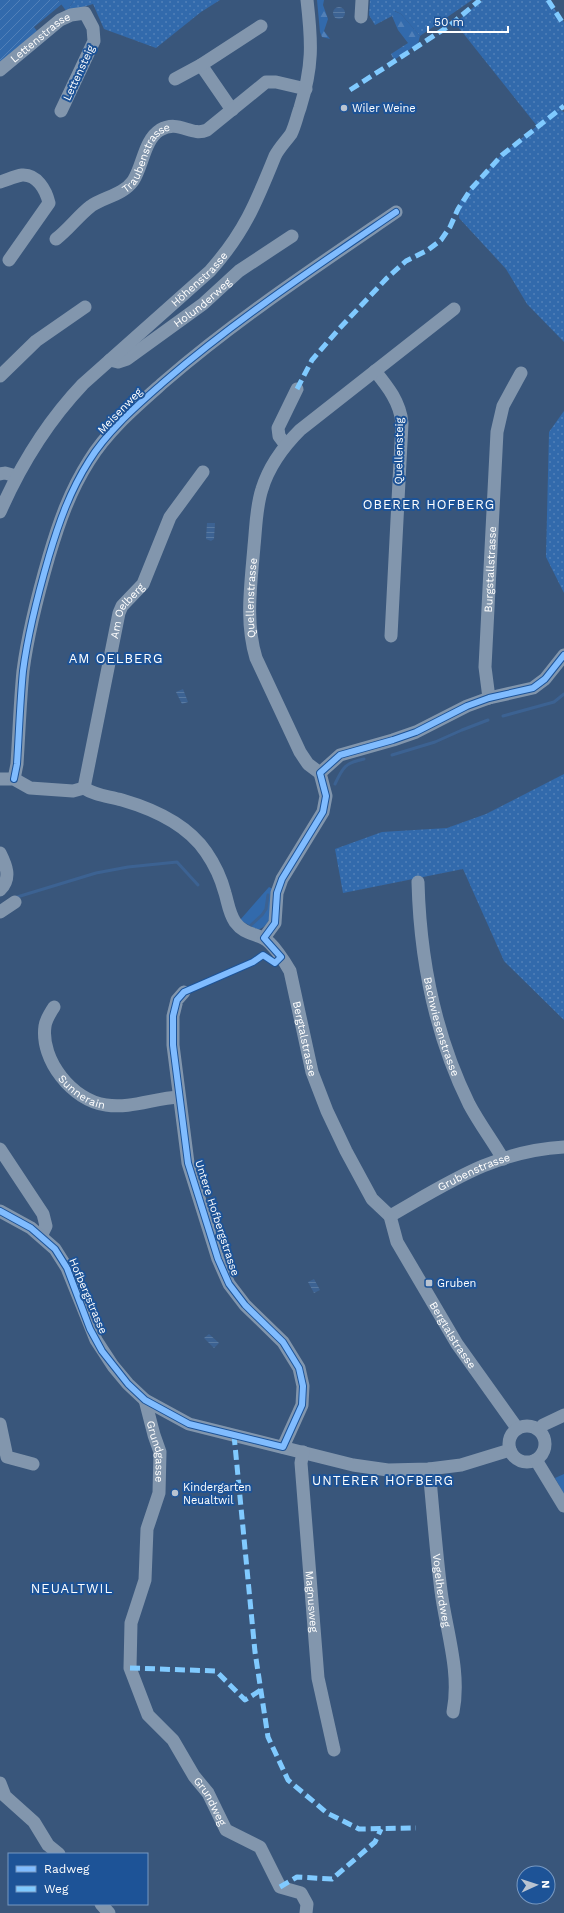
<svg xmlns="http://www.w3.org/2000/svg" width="564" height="1913" font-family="'Work Sans',sans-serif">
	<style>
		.grass { fill: url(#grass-dots) }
		.forest { fill: url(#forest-firs) }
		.park { fill: #326aac }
		.garden { fill: url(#garden-furrows) }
		.water { fill: url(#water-rules) }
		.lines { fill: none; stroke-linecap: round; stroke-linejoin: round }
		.stream { stroke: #3c6292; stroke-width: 3 }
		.minor { stroke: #8296ad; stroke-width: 13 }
		.quiet { stroke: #80caff; stroke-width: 5; stroke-dasharray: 10 5; stroke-linecap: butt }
		.cycleway-casing { stroke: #1d5397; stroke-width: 8 }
		.cycleway { stroke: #80bcff; stroke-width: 6 }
		.poi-dot { fill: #bac4d1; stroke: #1d5397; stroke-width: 1.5 }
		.labels { text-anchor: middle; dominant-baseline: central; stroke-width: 4; stroke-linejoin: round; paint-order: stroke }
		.street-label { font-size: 11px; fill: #fff; stroke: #1d5397 }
		.poi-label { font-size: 11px; fill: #fff; stroke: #1d5397; text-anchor: start }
		.quarter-label { font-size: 13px; letter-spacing: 1px; fill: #fff; stroke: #1d5397 }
	</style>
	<defs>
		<pattern id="grass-dots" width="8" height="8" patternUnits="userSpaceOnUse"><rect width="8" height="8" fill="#326aac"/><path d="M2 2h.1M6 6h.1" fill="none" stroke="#5180b8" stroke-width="1.8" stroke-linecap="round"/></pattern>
		<pattern id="forest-firs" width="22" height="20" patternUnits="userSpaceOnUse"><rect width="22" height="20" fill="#326aac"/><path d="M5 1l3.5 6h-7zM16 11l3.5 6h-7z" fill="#5180b8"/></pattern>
		<pattern id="garden-furrows" width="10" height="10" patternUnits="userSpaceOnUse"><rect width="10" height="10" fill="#326aac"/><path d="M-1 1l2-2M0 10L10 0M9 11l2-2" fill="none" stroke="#5180b8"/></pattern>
		<pattern id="water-rules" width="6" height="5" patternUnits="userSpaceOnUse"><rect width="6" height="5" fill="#3c6292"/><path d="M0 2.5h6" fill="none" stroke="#597aa2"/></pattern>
	</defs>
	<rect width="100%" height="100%" fill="#39567b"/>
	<g class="grass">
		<path d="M 74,0 L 220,0 L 201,12 L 156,48 L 104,29 L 93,4 L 67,12 Z"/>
		<path d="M 370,0 L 472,0 L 420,36 L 401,14 L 395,11 L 392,16 L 375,25 L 369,15 Z"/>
		<path d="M 482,0 L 548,0 L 564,22 L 564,104 L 560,110 L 564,112 L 564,342 L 527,304 L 506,269 L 459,218 L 460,201 L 502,154 L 537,126 L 455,23 Z"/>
		<path d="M 564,411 L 564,593 L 546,557 L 549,432 Z"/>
		<path d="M 564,774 L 564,1020 L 504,961 L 463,869 L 343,893 L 335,849 L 382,832 L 447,828 L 486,814 Z"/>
	</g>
	<g class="forest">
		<path d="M 317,0 L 324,0 L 323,5 L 328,19 L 324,31 L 330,39 L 322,37 L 320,32 Z"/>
		<path d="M 394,11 L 401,14 L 420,36 L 418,44 L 394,60 L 391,54 L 408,43 L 398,30 L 392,16 Z"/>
	</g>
	<g class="park">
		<path d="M 58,0 L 74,0 L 67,12 Z"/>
		<path d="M 269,887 L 273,889 C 272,905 275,923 258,930 L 240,920 Z"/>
		<path d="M 564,1474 L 564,1494 L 555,1478 Z"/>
	</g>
	<path class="garden" d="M 0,0 L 58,0 L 62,4 L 34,27 L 39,34 L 0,67 Z"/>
	<g class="water">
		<circle cx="339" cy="13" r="6"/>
		<path d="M 207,523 L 215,523 L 214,539 L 211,541 L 206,539 Z"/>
		<path d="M 183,689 L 188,702 L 182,704 L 176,692 Z"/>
		<path d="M 314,1279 L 320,1290 L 314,1293 L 308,1282 Z"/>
		<path d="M 209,1334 L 219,1343 L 214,1348 L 204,1338 Z"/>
	</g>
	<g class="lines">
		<g class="stream">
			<path d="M 503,716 L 554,702 L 564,694"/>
			<path d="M 392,755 L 435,742 L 462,730 L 488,720"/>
			<path d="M 335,784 C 343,767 345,763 364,759"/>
			<path d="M 17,897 L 96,873 L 128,867 L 177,862 L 198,885"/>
			<path d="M 251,925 L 262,915 L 266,909 L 268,895"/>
		</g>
		<g class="minor">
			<path d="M 361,17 L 362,0"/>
			<path d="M 201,65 L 232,110"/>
			<path id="s1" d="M 0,70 L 60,20 L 71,15 L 85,13 L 93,28 L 94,41 L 61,111"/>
			<path d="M 175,79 L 201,65 L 261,26"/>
			<path d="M 0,182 C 7,180 15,176 22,175 C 37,174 46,190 49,203 L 9,260"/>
			<path id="s2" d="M 56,239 C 69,229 78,216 91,206 C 104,197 123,195 133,181 C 143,166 144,140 160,130 C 179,119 191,137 207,130 L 266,82 L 276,82 L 306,89"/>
			<path id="s3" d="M 110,360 L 118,362 L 127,359 L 203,304 L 239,271 L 292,236"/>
			<path d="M 375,371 C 388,387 400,402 402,423 L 391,636"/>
			<path d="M 0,376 L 36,341 L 85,307"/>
			<path d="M 285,444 L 279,436 L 278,428 L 297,389"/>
			<path d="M 0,474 L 5,473 L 16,476"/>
			<path id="s4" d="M 0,512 C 21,464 46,423 83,384 L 210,271 C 244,233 256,203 275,156 C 279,148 286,141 291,134 C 295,126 297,116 300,108 C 313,66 312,43 307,0"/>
			<path id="s5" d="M 489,698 L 485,667 L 497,432 L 503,406 L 521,373"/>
			<path d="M 320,773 L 340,755 L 393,740 L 416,732 L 467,706 L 489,698 L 533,688 L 545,679 L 564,655"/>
			<path id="s6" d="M 0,779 L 14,779 L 30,788 L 73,791 L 84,788 C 96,796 108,796 122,800 C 153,809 187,824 206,852 C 215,865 221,878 225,893 C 228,903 229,913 235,922 C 243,933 252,933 263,938 C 272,942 285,962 290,971 L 312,1072 L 327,1111 L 346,1151 L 372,1199 L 390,1216 L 397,1242 L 457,1344 L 517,1428"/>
			<path d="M 14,779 L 17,764 C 19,733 20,702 23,671 C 28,632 38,594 49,556 C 59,522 70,491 89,461 C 108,430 138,405 165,381 C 237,319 317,266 396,212"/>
			<path id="s7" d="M 84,788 L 119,613 L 122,606 L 143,584 L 170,517 L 203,472"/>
			<path d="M 0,853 C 6,865 12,878 0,890"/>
			<path id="s8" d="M 418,882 C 420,958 435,1035 469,1104 C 479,1123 492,1140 503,1159"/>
			<path d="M 0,912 L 15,902"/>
			<path id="s9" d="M 264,938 L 275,923 L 277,893 L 282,879 L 323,812 L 326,796 L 320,773 L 308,764 L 300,752 L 256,658 C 245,622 251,584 254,546 C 256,527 256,507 262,489 C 269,466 283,447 300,430 L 454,309"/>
			<path d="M 184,992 L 177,1000 L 173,1016 L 173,1045 L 188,1163 L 218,1259 L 229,1284 L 245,1305 L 283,1342 L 299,1368 L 303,1386 L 302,1405 L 283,1447"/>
			<path id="s10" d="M 54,1007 C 50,1013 46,1019 45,1026 C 40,1060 73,1101 106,1105 C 130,1109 155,1098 179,1097"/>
			<path d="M 0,1149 L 43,1214 L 46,1226 L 41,1236"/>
			<path d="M 0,1211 L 31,1228 L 55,1249 L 67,1268 L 96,1340 L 113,1366 L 128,1384 L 145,1400 L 189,1424 L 353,1465 L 388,1470 L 429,1469 L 461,1465 L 510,1450"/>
			<path id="s11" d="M 390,1216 C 448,1183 494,1151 564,1147"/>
			<path id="s12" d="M 145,1400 L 154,1435 L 160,1452 L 159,1493 L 147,1529 L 145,1580 L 131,1623 L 130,1668 L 148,1715 L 173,1740 L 194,1776 L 208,1793 L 226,1830 L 260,1847 L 280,1887 L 301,1893 L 307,1904 L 306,1913"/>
			<path d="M 0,1424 L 7,1457 L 33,1464"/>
			<circle cx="527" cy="1444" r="18"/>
			<path d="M 539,1430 L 543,1425 L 564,1415"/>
			<path id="s13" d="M 303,1452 L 301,1463 L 318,1678 L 334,1750"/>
			<path d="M 536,1460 L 564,1506"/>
			<path id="s14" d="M 429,1469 C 433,1510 436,1551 441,1591 C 446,1630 461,1672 453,1712"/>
			<path d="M 0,1783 L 5,1796 L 34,1822 L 48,1845 L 59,1854"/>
			<path d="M 101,1904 L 109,1913"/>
		</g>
		<g class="quiet">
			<path d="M 548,0 L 564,25"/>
			<path d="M 350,90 L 449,26 L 480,0"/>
			<path d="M 297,389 L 312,360 L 338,330 L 387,278 L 406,261 L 428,250 L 441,240 L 450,227 L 458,209 L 471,189 L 502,155 L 564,106"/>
			<path d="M 234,1435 L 255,1652 L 268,1737 L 288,1780 L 327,1813 L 359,1829 L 416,1828"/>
			<path d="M 130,1668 L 216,1671 L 245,1700 L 261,1690"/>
			<path d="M 280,1887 L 297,1877 L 332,1879 L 375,1842 L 381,1829"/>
		</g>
		<defs>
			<g id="cycleway">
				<path d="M 14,779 L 17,764 C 19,733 20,702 23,671 C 28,632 38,594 49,556 C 59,522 70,491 89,461 C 108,430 138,405 165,381 C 237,319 317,266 396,212"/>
				<path d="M 0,1211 L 31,1228 L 55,1249 L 67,1268 L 90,1329 L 102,1351 L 128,1384 L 145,1400 L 189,1424 L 283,1447 L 302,1405 L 303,1386 L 299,1368 L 283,1342 L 245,1305 L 229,1284 L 218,1259 L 188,1163 L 173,1045 L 173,1016 L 177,1000 L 184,992 L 253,962 L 263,955 L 275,963 L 281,957 L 264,938 L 275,923 L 277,893 L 282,879 L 323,812 L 326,796 L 320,773 L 340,755 L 393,740 L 416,732 L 467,706 L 489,698 L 533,688 L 545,679 L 564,655"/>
			</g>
		</defs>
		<use href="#cycleway" class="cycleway-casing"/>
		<use href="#cycleway" class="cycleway"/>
	</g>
	<g class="poi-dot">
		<circle cx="344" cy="108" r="4"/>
		<rect x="425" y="1279" width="8" height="8" rx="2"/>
		<circle cx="175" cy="1493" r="4"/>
	</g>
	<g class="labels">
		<g class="street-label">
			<text stroke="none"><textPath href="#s1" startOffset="52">Lettenstrasse</textPath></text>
			<text transform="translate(79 73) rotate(-65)">Lettensteig</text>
			<text stroke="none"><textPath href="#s2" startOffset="125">Traubenstrasse</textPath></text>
			<text stroke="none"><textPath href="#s4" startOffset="310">Höhenstrasse</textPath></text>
			<text stroke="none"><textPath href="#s3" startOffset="112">Holunderweg</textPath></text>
			<text transform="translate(120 411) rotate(-46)">Meisenweg</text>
			<text transform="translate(399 451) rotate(-89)">Quellensteig</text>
			<text stroke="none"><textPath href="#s5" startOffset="129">Burgstallstrasse</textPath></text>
			<text stroke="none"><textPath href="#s9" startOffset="376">Quellenstrasse</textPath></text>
			<text stroke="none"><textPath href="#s7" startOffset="184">Am Oelberg</textPath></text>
			<text stroke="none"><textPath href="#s8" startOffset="147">Bachwiesenstrasse</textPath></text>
			<text stroke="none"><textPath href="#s6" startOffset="449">Bergtalstrasse</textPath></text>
			<text stroke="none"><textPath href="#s10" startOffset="102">Sunnerain</textPath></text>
			<text stroke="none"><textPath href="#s11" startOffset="95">Grubenstrasse</textPath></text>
			<text transform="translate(217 1218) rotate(72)">Untere Hofbergstrasse</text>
			<text transform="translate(88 1296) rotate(67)">Hofbergstrasse</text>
			<text stroke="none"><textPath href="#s6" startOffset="784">Bergtalstrasse</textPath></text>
			<text stroke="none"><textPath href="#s12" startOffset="53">Grundgasse</textPath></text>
			<text stroke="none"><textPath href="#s14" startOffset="122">Vogelherdweg</textPath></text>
			<text stroke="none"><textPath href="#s13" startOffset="150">Magnusweg</textPath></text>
			<text stroke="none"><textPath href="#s12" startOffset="432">Grundweg</textPath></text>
		</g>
		<g class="poi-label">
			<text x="352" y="108">Wiler Weine</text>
			<text x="437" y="1283">Gruben</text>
			<text x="183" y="1487">Kindergarten<tspan x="183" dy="13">Neualtwil</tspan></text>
		</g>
		<g class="quarter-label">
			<text x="429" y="504">OBERER HOFBERG</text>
			<text x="116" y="658">AM OELBERG</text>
			<text x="383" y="1480">UNTERER HOFBERG</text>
			<text x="72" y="1588">NEUALTWIL</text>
		</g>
	</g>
	<rect x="8" y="1853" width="140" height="52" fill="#1d5397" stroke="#7798c1"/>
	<rect x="16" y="1866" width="20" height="6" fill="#80bcff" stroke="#7798c1"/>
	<text x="44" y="1873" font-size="12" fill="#ffffff">Radweg</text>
	<rect x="16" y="1886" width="20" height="6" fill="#80caff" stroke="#7798c1"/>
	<text x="44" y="1893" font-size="12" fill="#ffffff">Weg</text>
	<g transform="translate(536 1885) rotate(87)"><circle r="19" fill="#1d5397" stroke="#7798c1"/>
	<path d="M0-3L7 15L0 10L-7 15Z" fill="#bac4d1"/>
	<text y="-6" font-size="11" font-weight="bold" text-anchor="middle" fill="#ffffff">N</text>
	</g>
	<path d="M428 26v6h80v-6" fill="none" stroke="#ffffff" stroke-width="2"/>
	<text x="434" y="26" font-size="12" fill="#ffffff" stroke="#1d5397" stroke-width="3" paint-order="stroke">50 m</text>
</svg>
